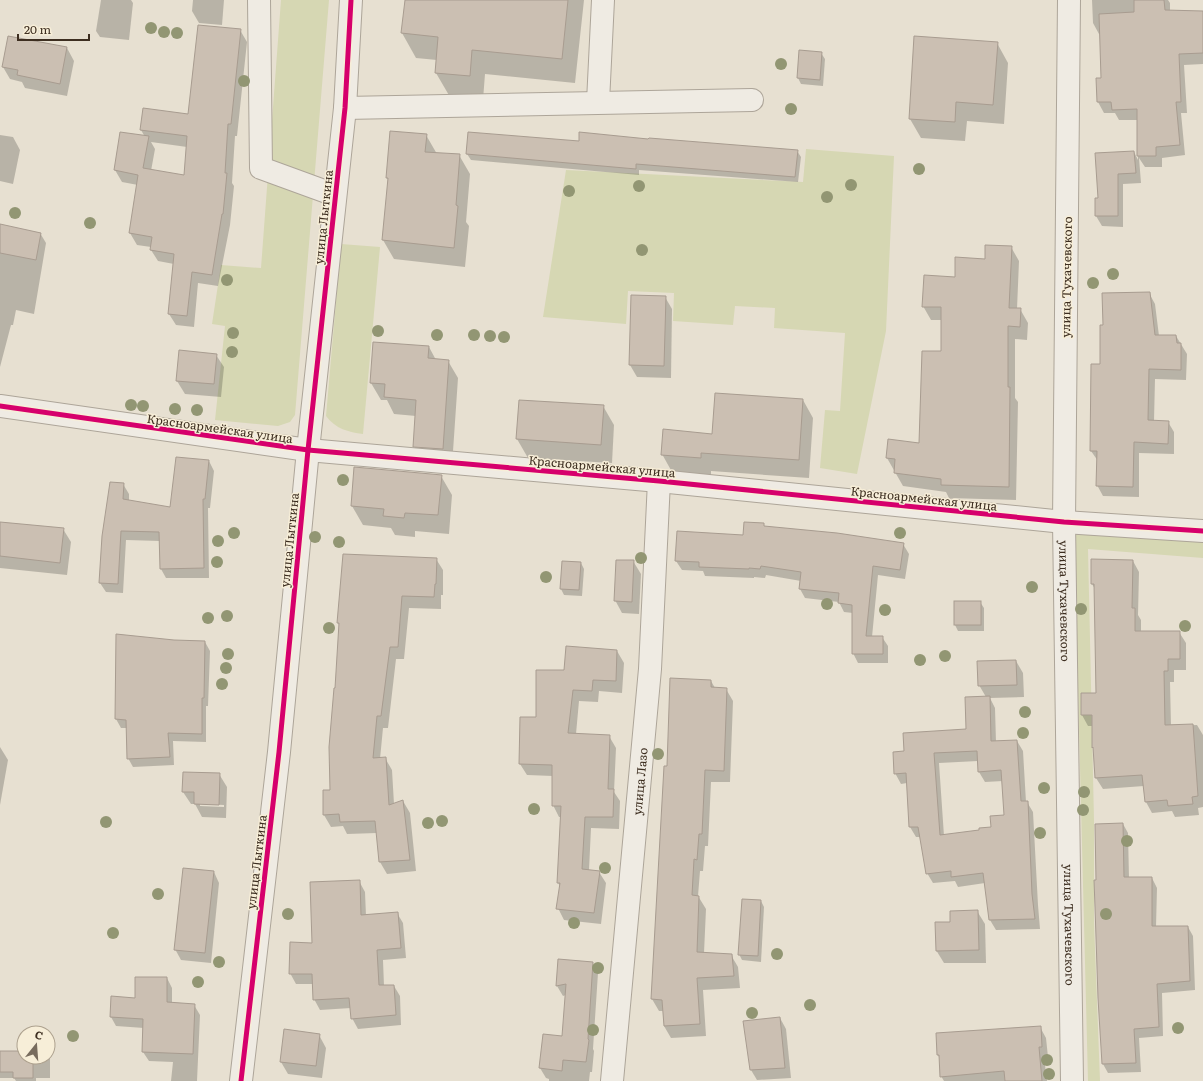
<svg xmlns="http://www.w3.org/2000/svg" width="1203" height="1081" font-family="Literata,serif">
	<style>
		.green { fill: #d6d7b3 }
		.shadow { fill: #0003; fill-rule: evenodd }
		.building { fill: #cbbfb2; stroke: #a89c90; fill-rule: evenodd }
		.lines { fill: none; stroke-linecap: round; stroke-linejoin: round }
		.minor-casing { stroke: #ada599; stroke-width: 24 }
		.minor { stroke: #efebe3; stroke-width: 22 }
		.cycleway-casing { stroke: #f7eed8; stroke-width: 8 }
		.cycleway { stroke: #d6006c; stroke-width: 5 }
		.tree { fill: #929673 }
		.labels { text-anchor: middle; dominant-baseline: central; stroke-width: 3; stroke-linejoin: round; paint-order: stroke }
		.street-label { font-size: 12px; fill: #3d2e20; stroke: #f7eed8 }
	</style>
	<rect width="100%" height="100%" fill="#e7e0d1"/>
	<g class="green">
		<path d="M 281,0 L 329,0 L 295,415 L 290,422 L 278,426 L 215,420 L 225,326 L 212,324 L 221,265 L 261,268 Z"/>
		<path d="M 806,149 L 894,156 L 886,331 L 857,474 L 820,468 L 825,410 L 840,411 L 845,333 L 774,328 L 775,308 L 735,306 L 733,325 L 673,321 L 674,293 L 628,291 L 626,324 L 543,317 L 566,170 L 803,182 Z"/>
		<path d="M 341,244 L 380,247 L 363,434 C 348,432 336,429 326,416 Z"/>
		<path d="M 1074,531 L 1203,542 L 1203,558 L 1088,549 L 1094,820 L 1094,922 L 1100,1081 L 1088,1081 Z"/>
	</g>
	<g class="shadow">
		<path d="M 101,0 L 131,0 L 133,3 L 129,40 L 100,37 L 96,31 Z"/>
		<path d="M 193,0 L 224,0 L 222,25 L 199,23 L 192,11 Z"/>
		<path d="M 406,0 L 584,0 L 575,83 L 485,74 L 483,100 L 450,97 L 436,73 L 437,60 L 416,58 L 402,33 Z"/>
		<path d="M 1092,0 L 1168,0 L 1170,3 L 1170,11 L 1203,12 L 1203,64 L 1184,65 L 1187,113 L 1181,113 L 1185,155 L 1162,158 L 1162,167 L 1145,167 L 1139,158 L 1141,183 L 1123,184 L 1123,227 L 1102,226 L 1096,216 L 1099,199 L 1134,152 L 1138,160 L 1138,120 L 1119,120 L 1115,113 L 1104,113 L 1098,102 L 1102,78 L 1101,34 L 1099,34 L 1093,23 Z"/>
		<path d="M 240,30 L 247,42 L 237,136 L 235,136 L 232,183 L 234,186 L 230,225 L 218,286 L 198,283 L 194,327 L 176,325 L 169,314 L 174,264 L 158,261 L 151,250 L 151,247 L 137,245 L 130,233 L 138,185 L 122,182 L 115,170 L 121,133 L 145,137 L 141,130 L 143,109 L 189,115 ZM 151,142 L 187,147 L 185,176 L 151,171 L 155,149 Z"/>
		<path d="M 9,37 L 67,48 L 74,61 L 67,96 L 25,88 L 22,82 L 10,79 L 3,67 Z"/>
		<path d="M 997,43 L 1008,63 L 1004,124 L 967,121 L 965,141 L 921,138 L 910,119 Z"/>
		<path d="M 821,53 L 825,59 L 823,86 L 801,84 L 798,78 Z"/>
		<path d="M 0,135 L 13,137 L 20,150 L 13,184 L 0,181 Z"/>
		<path d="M 426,135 L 437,154 L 459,155 L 470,174 L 466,222 L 469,226 L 465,267 L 394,259 L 383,240 L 389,181 L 387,178 Z"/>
		<path d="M 649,140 L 797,151 L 801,157 L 798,182 L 639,170 L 639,175 L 471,160 L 467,154 L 579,143 Z"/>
		<path d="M 0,225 L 40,233 L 46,243 L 34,314 L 16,310 L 13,325 L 11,325 L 0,367 Z"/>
		<path d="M 1011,247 L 1019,261 L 1017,309 L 1020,309 L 1028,323 L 1027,340 L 1015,339 L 1015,398 L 1018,402 L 1016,500 L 949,498 L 946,492 L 903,486 L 887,458 L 920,444 L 942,352 L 942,320 L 931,320 L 923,306 L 956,278 L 985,260 Z"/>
		<path d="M 1149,293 L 1155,304 L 1159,336 L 1176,336 L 1187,354 L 1186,380 L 1155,379 L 1154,421 L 1168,422 L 1174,432 L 1174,454 L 1139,453 L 1139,497 L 1103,496 L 1097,485 L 1098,461 L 1091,451 L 1101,365 L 1104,326 Z"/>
		<path d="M 665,297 L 672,309 L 671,378 L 637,377 L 630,365 Z"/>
		<path d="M 429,347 L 436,360 L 448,361 L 458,378 L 452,466 L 424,464 L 414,446 L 416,416 L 394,414 L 387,400 L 381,400 L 371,383 Z"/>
		<path d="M 216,355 L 224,367 L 221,397 L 185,394 L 177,381 Z"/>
		<path d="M 803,400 L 813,418 L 809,478 L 711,471 L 711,476 L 672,472 L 662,454 Z"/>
		<path d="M 603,406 L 614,425 L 612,463 L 528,458 L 517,439 Z"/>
		<path d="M 209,461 L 214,471 L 210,508 L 208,508 L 209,578 L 166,578 L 161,569 L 160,541 L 126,540 L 123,593 L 106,592 L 100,583 L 123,484 L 129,494 L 129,501 L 171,508 Z"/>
		<path d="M 441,476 L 452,495 L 449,534 L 415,531 L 415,537 L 395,535 L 391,528 L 363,525 L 352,506 Z"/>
		<path d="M 0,523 L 63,529 L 71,542 L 67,575 L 0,568 Z"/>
		<path d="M 763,524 L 765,528 L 903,544 L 909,554 L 905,579 L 878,575 L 872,637 L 882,637 L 888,646 L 888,663 L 858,663 L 853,653 L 853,613 L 844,612 L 839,602 L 805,598 L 800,589 L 801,581 L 766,575 L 765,578 L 754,577 L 754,578 L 705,576 L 703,571 L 682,570 L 676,561 L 744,536 Z"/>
		<path d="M 436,559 L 443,570 L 443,595 L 441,595 L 441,609 L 409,608 L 404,659 L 396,659 L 388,728 L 383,728 L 380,759 L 385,758 L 392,770 L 394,804 L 403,801 L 410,813 L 416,871 L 387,874 L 380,862 L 377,833 L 347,834 L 343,826 L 331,827 L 324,815 L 331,791 L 340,627 L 338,623 Z"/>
		<path d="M 633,561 L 641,574 L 639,614 L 622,613 L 615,600 Z"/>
		<path d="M 1133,561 L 1139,572 L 1138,615 L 1141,620 L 1141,632 L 1179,632 L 1186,643 L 1186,670 L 1174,670 L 1174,682 L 1170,682 L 1171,726 L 1197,725 L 1203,735 L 1203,807 L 1198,808 L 1199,815 L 1175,817 L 1172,811 L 1152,813 L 1146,802 L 1144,786 L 1103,789 L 1096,778 L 1095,750 L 1093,747 L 1093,726 L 1088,726 L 1082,715 L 1082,694 L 1097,694 L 1095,589 L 1092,584 Z"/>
		<path d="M 581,563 L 584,569 L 582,596 L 564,595 L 561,589 Z"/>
		<path d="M 980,602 L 984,608 L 984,631 L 958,631 L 955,625 Z"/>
		<path d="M 117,635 L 174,641 L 205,642 L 210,651 L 208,706 L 206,706 L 206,742 L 173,741 L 174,765 L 133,767 L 128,758 L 127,728 L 121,728 L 116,719 Z"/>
		<path d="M 617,651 L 624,663 L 622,693 L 599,691 L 598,702 L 579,701 L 576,734 L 609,736 L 616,748 L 614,792 L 620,801 L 619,829 L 591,828 L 589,870 L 599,872 L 606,883 L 601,924 L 564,920 L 558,908 L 560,886 L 558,883 L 561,817 L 559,817 L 553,805 L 553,776 L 527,775 L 520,764 L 537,718 L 565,671 Z"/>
		<path d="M 1016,661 L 1023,673 L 1024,697 L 990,698 L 995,708 L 996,742 L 1017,741 L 1023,751 L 1026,802 L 1027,802 L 1033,812 L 1038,905 L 1040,929 L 996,930 L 990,920 L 985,883 L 958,887 L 955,881 L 933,883 L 927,873 L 921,837 L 916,837 L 910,827 L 907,783 L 901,784 L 895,773 L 905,752 L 967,730 L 986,697 L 979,685 ZM 978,761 L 979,772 L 985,782 L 1003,781 L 1005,816 L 992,828 L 980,831 L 944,836 L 939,763 Z"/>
		<path d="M 711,681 L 715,688 L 726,689 L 733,701 L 730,782 L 711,782 L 708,846 L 705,846 L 703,871 L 700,871 L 698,896 L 706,909 L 704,953 L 731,955 L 738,967 L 740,988 L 703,990 L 706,1036 L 671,1038 L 664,1026 L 663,1011 L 659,1011 L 652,999 L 668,767 Z"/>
		<path d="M 0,747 L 8,760 L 0,805 Z"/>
		<path d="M 219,774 L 227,787 L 226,818 L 202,817 L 195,804 L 191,804 L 183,792 ZM 200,804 L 224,805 L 224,807 L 200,806 Z"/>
		<path d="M 1123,824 L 1128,833 L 1129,878 L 1152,878 L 1157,888 L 1156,927 L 1188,927 L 1193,936 L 1195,990 L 1162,993 L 1163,1036 L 1139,1038 L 1141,1072 L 1108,1073 L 1103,1064 Z"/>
		<path d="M 214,872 L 219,883 L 211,963 L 181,960 L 175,949 Z"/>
		<path d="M 359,881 L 365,892 L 366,916 L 397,913 L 403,923 L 406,958 L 383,960 L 384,986 L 394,986 L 400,996 L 401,1025 L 358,1029 L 352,1018 L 351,1008 L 320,1010 L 314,999 L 314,984 L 296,984 L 290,973 L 314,944 Z"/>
		<path d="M 761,901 L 764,907 L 761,962 L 742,960 L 739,954 Z"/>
		<path d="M 977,911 L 985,924 L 986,963 L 944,963 L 936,950 L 951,923 Z"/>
		<path d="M 592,962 L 598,973 L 593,1049 L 594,1051 L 592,1072 L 590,1072 L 589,1081 L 549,1081 L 549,1079 L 546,1078 L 540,1068 L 563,1038 L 566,995 L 563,996 L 557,986 Z"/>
		<path d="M 167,978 L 172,988 L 172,1004 L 194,1005 L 200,1015 L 197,1081 L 171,1081 L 173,1062 L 149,1061 L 143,1052 L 144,1028 L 116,1026 L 111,1017 L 112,997 L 136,999 Z"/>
		<path d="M 780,1018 L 786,1029 L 791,1078 L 757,1080 L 751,1070 Z"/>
		<path d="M 1040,1027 L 1046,1038 L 1048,1057 L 1044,1057 L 1047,1081 L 944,1081 L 941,1076 L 940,1059 L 938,1055 Z"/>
		<path d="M 319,1035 L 326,1048 L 322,1078 L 288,1074 L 281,1062 Z"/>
		<path d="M 0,1052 L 24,1052 L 24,1057 L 48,1057 L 48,1054 L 50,1058 L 50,1078 L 36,1078 L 36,1081 L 16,1081 L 14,1078 L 0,1078 Z"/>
	</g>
	<g class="building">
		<path d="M 405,0 L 568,0 L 562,59 L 472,50 L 470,76 L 435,73 L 438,37 L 401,33 Z"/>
		<path d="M 1134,0 L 1164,0 L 1165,10 L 1203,11 L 1203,53 L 1179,54 L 1181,102 L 1176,102 L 1180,145 L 1156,147 L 1156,156 L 1137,156 L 1137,109 L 1112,110 L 1111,102 L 1097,102 L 1096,78 L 1101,78 L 1099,14 L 1134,12 Z"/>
		<path d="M 198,25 L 241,29 L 231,124 L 228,124 L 225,173 L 227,173 L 223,214 L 222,214 L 212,275 L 192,272 L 187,316 L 168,314 L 174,254 L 150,250 L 152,237 L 129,233 L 138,175 L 114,170 L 120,132 L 149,136 L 143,168 L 184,175 L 187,136 L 140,130 L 143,108 L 188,114 Z"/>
		<path d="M 8,36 L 67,47 L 60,84 L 17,75 L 18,70 L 2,67 Z"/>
		<path d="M 914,36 L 998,42 L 993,105 L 956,102 L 955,122 L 909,119 Z"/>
		<path d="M 799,50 L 822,52 L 820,80 L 797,78 Z"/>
		<path d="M 390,131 L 427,134 L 425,152 L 460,154 L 456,205 L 458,206 L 454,248 L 382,240 L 388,178 L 386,178 Z"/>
		<path d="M 468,132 L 579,141 L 579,132 L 648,139 L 649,138 L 798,150 L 795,177 L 636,164 L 636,169 L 466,154 Z"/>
		<path d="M 1134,151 L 1136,173 L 1118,174 L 1118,216 L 1095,216 L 1095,198 L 1098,198 L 1095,153 Z"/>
		<path d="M 0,224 L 41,233 L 36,260 L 0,253 Z"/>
		<path d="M 985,245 L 1012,246 L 1009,308 L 1021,308 L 1020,327 L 1008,326 L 1008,387 L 1010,387 L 1009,487 L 941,485 L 941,479 L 894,473 L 895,459 L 886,458 L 888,439 L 919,443 L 922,351 L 941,351 L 941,307 L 922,307 L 924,275 L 955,277 L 955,257 L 985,259 Z"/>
		<path d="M 1150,292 L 1155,335 L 1176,335 L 1177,343 L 1181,343 L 1181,370 L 1149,369 L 1148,420 L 1169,421 L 1168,444 L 1134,442 L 1133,487 L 1096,486 L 1097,451 L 1090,451 L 1091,364 L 1100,364 L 1100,325 L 1103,325 L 1102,293 Z"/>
		<path d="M 631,295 L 666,296 L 664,366 L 629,365 Z"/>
		<path d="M 373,342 L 429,346 L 428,358 L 449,360 L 443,449 L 413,447 L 416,400 L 384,397 L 385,384 L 370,383 Z"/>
		<path d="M 179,350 L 217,354 L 214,384 L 176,381 Z"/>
		<path d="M 715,393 L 803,399 L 799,460 L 701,453 L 701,458 L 661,455 L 663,429 L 712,434 Z"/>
		<path d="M 519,400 L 604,405 L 601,445 L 516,439 Z"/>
		<path d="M 176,457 L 209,460 L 205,499 L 203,499 L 204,568 L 160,569 L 159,532 L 121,531 L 118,584 L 99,583 L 102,536 L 110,482 L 124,483 L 123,499 L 170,507 Z"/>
		<path d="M 354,467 L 442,475 L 438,515 L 405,513 L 404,518 L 383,516 L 384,509 L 351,506 Z"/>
		<path d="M 0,522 L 64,528 L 60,563 L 0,556 Z"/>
		<path d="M 744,522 L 764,523 L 764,526 L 837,533 L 904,543 L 900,570 L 873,566 L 866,636 L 883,636 L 883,654 L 852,654 L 852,605 L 838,603 L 839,593 L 799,589 L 801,572 L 761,566 L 760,569 L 749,568 L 749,569 L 699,567 L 699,562 L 675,561 L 677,531 L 743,535 Z"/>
		<path d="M 343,554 L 437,558 L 436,584 L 435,584 L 434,597 L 402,596 L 398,647 L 390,647 L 381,716 L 377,716 L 373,758 L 386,757 L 389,805 L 403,800 L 410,860 L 379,862 L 375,821 L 340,822 L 339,814 L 323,815 L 323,790 L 330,790 L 329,747 L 334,688 L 335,688 L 339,623 L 337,623 Z"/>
		<path d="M 1091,559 L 1133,560 L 1132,608 L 1135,608 L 1135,631 L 1180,631 L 1180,659 L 1168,659 L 1168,671 L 1164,671 L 1165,725 L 1193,724 L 1198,796 L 1192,797 L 1193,804 L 1168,806 L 1167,800 L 1145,802 L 1142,775 L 1095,778 L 1093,747 L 1092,748 L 1092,715 L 1081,715 L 1081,693 L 1096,693 L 1094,584 L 1091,584 Z"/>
		<path d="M 616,560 L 634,560 L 632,602 L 614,601 Z"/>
		<path d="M 562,561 L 581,562 L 579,590 L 560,589 Z"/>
		<rect x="954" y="601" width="27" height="24"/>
		<path d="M 116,634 L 174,640 L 205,641 L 204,698 L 202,698 L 202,734 L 168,733 L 170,757 L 127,759 L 126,720 L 115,719 Z"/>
		<path d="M 566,646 L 617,650 L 616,681 L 593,680 L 592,691 L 573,690 L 568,733 L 610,735 L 608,789 L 614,789 L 613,817 L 585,817 L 582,869 L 600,871 L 594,913 L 556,909 L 560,883 L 557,883 L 561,806 L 552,806 L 552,765 L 519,764 L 520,717 L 536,717 L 536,670 L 564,670 Z"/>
		<path d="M 1016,660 L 1017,685 L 978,686 L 977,661 Z"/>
		<path d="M 670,678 L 711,680 L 711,687 L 727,688 L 724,771 L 705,770 L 702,834 L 699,834 L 697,860 L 694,859 L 692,895 L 699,896 L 697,952 L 732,954 L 734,976 L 697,978 L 700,1024 L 664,1026 L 662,1000 L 651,999 L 664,766 L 667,766 Z"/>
		<path d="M 990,696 L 991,741 L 1017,740 L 1021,801 L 1028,801 L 1032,894 L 1035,919 L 989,920 L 983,873 L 951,877 L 951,871 L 926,874 L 918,827 L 909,827 L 906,773 L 894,774 L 893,752 L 904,751 L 903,733 L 966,729 L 965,697 ZM 977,751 L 978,772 L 1001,770 L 1004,815 L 990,816 L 991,827 L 979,828 L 979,830 L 940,835 L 934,753 Z"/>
		<path d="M 183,772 L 220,773 L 219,805 L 194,804 L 194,792 L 182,792 Z"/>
		<path d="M 1123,823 L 1124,877 L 1152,877 L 1152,926 L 1188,926 L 1190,981 L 1157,984 L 1159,1027 L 1134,1029 L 1136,1063 L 1102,1064 L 1098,998 L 1095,907 L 1094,880 L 1096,880 L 1095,824 Z"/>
		<path d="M 183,868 L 214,871 L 205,953 L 174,950 Z"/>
		<path d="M 360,880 L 361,915 L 398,912 L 401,948 L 377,950 L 379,985 L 394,985 L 396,1015 L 351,1019 L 349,998 L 313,1000 L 312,974 L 289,974 L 290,942 L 312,943 L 310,882 Z"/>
		<path d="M 742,899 L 761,900 L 758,956 L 738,955 Z"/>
		<path d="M 978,910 L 979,950 L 936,951 L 935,922 L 950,922 L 950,911 Z"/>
		<path d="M 558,959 L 593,962 L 588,1039 L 589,1040 L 586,1062 L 563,1060 L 562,1071 L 539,1068 L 543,1034 L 562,1036 L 566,984 L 556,986 Z"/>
		<path d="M 135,977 L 167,977 L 167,1002 L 195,1004 L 193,1054 L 142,1052 L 143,1019 L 110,1017 L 111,996 L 135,998 Z"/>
		<path d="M 780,1017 L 785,1068 L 750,1070 L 743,1021 Z"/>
		<path d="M 1041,1026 L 1042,1047 L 1039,1047 L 1042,1081 L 1005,1081 L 1004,1071 L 940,1077 L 939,1055 L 937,1055 L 936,1033 Z"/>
		<path d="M 284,1029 L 320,1034 L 316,1066 L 280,1062 Z"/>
		<path d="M 0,1051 L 24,1051 L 24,1057 L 33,1057 L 33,1078 L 13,1078 L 13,1072 L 0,1072 Z"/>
	</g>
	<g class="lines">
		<defs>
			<g id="minor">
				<path d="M 259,0 L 261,168 L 335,195"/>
				<path id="s1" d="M 1069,0 L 1064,522 L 1072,1081"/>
				<path d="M 598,102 L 603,0"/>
				<path d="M 345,108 L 752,100"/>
				<path d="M 0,406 L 308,450 L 659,481 L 1064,522 L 1203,531"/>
				<path d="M 241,1081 L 279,752 L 308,450 L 345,108 L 351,0"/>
				<path id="s2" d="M 612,1081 L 650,669 L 659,481"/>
			</g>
		</defs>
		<use href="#minor" class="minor-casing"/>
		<use href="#minor" class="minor"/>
		<defs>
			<g id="cycleway">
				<path d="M 0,406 L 308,450 L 659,481 L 1064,522 L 1203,531"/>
				<path d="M 241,1081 L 279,752 L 308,450 L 345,108 L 351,0"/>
			</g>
		</defs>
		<use href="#cycleway" class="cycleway-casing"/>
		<use href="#cycleway" class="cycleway"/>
	</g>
	<g class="tree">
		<circle cx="151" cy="28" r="6"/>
		<circle cx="164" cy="32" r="6"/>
		<circle cx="177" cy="33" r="6"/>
		<circle cx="781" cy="64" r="6"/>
		<circle cx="244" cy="81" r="6"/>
		<circle cx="791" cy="109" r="6"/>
		<circle cx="919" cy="169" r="6"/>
		<circle cx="851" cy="185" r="6"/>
		<circle cx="639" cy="186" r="6"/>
		<circle cx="569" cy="191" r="6"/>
		<circle cx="827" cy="197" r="6"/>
		<circle cx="15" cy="213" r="6"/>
		<circle cx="90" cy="223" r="6"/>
		<circle cx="642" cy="250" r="6"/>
		<circle cx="1113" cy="274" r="6"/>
		<circle cx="227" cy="280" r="6"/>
		<circle cx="1093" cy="283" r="6"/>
		<circle cx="378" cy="331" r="6"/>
		<circle cx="233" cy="333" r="6"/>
		<circle cx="437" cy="335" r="6"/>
		<circle cx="474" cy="335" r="6"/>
		<circle cx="490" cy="336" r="6"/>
		<circle cx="504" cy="337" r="6"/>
		<circle cx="232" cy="352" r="6"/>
		<circle cx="131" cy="405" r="6"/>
		<circle cx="143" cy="406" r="6"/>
		<circle cx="175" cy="409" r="6"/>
		<circle cx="197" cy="410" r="6"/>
		<circle cx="343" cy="480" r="6"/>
		<circle cx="234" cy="533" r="6"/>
		<circle cx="900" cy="533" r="6"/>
		<circle cx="315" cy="537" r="6"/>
		<circle cx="218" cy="541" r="6"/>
		<circle cx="339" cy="542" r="6"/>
		<circle cx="641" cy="558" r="6"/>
		<circle cx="217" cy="562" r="6"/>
		<circle cx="546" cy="577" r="6"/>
		<circle cx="1032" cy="587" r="6"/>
		<circle cx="827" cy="604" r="6"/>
		<circle cx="1081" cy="609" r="6"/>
		<circle cx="885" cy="610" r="6"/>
		<circle cx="227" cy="616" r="6"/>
		<circle cx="208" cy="618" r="6"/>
		<circle cx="1185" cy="626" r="6"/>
		<circle cx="329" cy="628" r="6"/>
		<circle cx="228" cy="654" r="6"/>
		<circle cx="945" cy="656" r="6"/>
		<circle cx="920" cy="660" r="6"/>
		<circle cx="226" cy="668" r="6"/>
		<circle cx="222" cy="684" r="6"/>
		<circle cx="1025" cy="712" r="6"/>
		<circle cx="1023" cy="733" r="6"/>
		<circle cx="658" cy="754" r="6"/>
		<circle cx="1044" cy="788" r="6"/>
		<circle cx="1084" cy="792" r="6"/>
		<circle cx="534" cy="809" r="6"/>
		<circle cx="1083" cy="810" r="6"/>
		<circle cx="442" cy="821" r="6"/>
		<circle cx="106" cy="822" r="6"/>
		<circle cx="428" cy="823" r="6"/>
		<circle cx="1040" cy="833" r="6"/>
		<circle cx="1127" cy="841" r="6"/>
		<circle cx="605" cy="868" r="6"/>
		<circle cx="158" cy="894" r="6"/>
		<circle cx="288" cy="914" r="6"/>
		<circle cx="1106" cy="914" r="6"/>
		<circle cx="574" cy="923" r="6"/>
		<circle cx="113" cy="933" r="6"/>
		<circle cx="777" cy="954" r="6"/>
		<circle cx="219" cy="962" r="6"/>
		<circle cx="598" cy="968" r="6"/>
		<circle cx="198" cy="982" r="6"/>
		<circle cx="810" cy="1005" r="6"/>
		<circle cx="752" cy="1013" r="6"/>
		<circle cx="1178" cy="1028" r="6"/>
		<circle cx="593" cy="1030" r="6"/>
		<circle cx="73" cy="1036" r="6"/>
		<circle cx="1047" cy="1060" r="6"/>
		<circle cx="1049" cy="1074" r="6"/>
	</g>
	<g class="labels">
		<g class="street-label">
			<text transform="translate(323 217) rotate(-84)">улица Лыткина</text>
			<text transform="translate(1066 277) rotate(-89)">улица Тухачевского</text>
			<text transform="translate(220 428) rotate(8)">Красноармейская улица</text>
			<text transform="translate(602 466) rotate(5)">Красноармейская улица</text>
			<text transform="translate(924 498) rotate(6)">Красноармейская улица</text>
			<text transform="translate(289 540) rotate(-84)">улица Лыткина</text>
			<text stroke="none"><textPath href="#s1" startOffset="601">улица Тухачевского</textPath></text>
			<text stroke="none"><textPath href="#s2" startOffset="301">улица Лазо</textPath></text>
			<text transform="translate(256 862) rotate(-83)">улица Лыткина</text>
			<text stroke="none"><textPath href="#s1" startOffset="925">улица Тухачевского</textPath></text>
		</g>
	</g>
	<g transform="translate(36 1045) rotate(17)"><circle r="19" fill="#f7eed8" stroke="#ada18e"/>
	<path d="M0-3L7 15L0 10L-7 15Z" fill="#786c5e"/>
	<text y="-6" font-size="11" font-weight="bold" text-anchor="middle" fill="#3d2e20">С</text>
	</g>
	<path d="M18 34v6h71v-6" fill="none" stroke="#3d2e20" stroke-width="2"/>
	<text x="24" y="34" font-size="12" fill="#3d2e20" stroke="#f7eed8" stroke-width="3" paint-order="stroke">20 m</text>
</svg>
